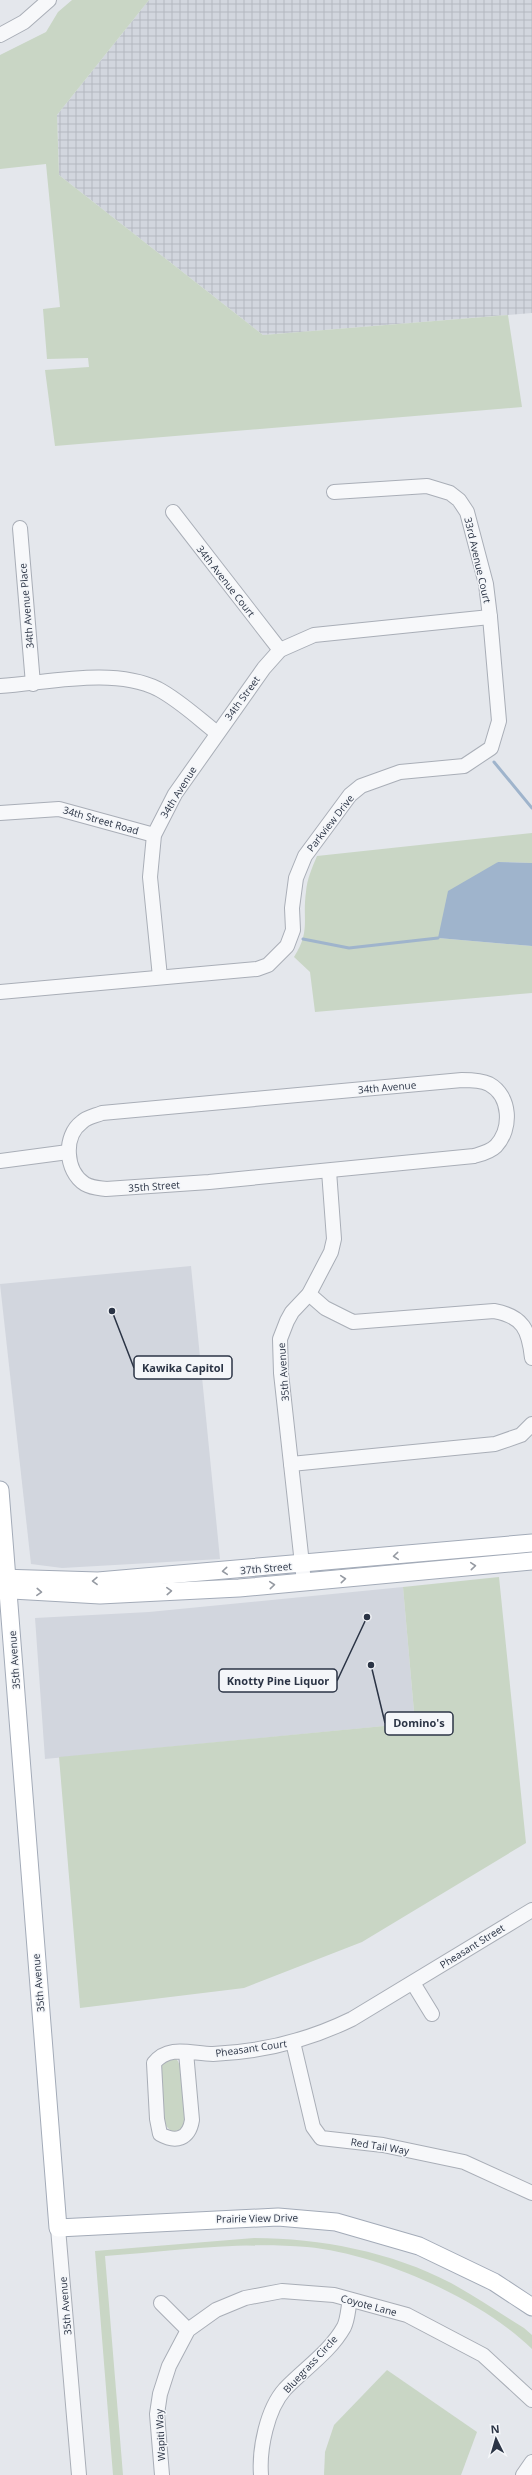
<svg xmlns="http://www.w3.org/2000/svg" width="532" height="2475" font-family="'Open Sans',sans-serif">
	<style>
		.built { fill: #d2d6de }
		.industrial { fill: url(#industrial-grid) }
		.green { fill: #c9d6c5 }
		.water { fill: #9fb4cc }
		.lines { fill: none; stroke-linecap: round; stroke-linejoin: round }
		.stream { stroke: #9fb4cc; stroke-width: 3 }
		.minor-casing { stroke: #a9aeb7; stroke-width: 16 }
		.major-casing { stroke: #a3abb8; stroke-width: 19 }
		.minor { stroke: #f7f8fa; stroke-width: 14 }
		.major { stroke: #fff; stroke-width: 17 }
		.oneway { stroke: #959aa2 }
		.labels { text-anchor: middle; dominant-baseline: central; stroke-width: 3; stroke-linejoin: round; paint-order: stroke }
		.street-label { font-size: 10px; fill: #2b3445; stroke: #f4f6f9 }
		.leader { fill: none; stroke: #2b3445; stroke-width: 1.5 }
		.callout-dot { fill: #2b3445; stroke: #f4f6f9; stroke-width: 1.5 }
		.callout { fill: #f4f6f9; stroke: #2b3445; stroke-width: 1.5 }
		.callout-label { font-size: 11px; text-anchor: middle; font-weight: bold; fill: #2b3445 }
	</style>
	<defs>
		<pattern id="industrial-grid" width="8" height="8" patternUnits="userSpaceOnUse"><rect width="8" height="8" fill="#d2d6de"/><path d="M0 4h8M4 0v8" fill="none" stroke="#b4b8c0"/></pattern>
	</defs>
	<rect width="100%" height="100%" fill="#e4e7ec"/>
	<g class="built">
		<path d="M 191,1266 L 220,1559 L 62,1568 L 31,1564 L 0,1284 Z"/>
		<path d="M 403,1587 L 415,1723 L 45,1759 L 35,1618 L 149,1612 Z"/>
	</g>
	<path class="industrial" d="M 149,0 L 532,0 L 532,313 L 263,335 L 59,175 L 57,115 Z"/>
	<g class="green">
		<path d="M 72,0 L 149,0 L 57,115 L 59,175 L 263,335 L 508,315 L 522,407 L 55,446 L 45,370 L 89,367 L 88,358 L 47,359 L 43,309 L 60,307 L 46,164 L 0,169 L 0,55 L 46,32 L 58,12 Z"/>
		<path d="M 532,833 L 532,863 L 498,862 L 438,938 L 532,946 L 532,993 L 315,1012 L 310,972 L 294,957 C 311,930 302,920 306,892 C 307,879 312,868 317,856 Z"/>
		<path d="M 499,1577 L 526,1843 L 362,1942 L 244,1988 L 80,2008 L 59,1757 L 415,1723 L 403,1587 Z"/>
		<path d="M 174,2057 C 186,2064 188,2116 182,2129 L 172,2132 L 164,2124 L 160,2066 L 163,2060 Z"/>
		<path d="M 254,2238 C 320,2238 392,2252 451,2283 C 476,2297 500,2313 524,2328 L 532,2335 L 532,2349 C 480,2298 379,2254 307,2247 C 240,2241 171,2251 105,2256 L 123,2475 L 113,2475 L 95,2251 Z"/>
		<path d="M 387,2370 L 477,2432 L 461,2475 L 324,2475 L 325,2452 L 334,2425 Z"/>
	</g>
	<path class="water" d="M 498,862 L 532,863 L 532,946 L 438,938 L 448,891 Z"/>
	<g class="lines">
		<g class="stream">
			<path d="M 494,762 L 532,808"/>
			<path d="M 303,939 L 349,948 L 438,938"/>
		</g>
		<defs>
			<g id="minor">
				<path d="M 0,35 L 24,22 L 49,0"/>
				<path d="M 173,512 L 280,650"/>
				<path d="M 20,528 L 33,684"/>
				<path d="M 0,686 C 48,683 113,667 158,689 C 179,700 198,718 217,733"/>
				<path d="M 0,813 L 59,809 L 154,835"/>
				<path d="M 160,977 L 150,877 L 154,835 L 175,794 L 264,668 L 280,650 L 314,635 L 490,617"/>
				<path d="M 0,992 L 257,969 L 268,965 L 287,946 L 293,930 L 292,908 L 296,878 L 305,856 L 350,795 L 361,786 L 400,772 L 464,766 L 491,748 L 499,721 L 490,617 L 486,584 L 467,512 L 459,500 L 450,493 L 427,486 L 334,492"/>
				<path d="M 462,1080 C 470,1080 481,1080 489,1084 C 511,1096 512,1129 496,1146 C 490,1152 481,1154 474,1156 L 209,1182 L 106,1189 C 99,1188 92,1188 85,1184 C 65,1171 63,1136 82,1122 C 87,1117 95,1116 102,1113 Z"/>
				<path d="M 0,1161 L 68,1152"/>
				<path d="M 309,1294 L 325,1308 L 353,1322 L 494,1311 C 523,1316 529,1330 532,1358"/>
				<path d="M 291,1464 L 495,1444 L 521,1435 L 532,1424"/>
				<path d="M 304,1582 L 281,1373 L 280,1339 L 287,1321 L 292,1312 L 309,1294 L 331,1252 L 334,1239 L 329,1171"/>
				<path d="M 413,1983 L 432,2014"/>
				<path d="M 293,2042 L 313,2127 L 321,2138 L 383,2145 L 464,2162 L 532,2193"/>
				<path d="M 186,2052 L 192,2120 C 189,2139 176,2143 160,2134 L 157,2119 L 154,2063 C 169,2044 192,2054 213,2054 C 261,2052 309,2040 352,2019 L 532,1910"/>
				<path d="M 58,2228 L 79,2475"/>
				<path d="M 161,2303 L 188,2330"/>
				<path d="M 162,2475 L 157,2414 L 160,2394 L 169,2366 L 188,2330 L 216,2310 L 245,2298 L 282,2291 L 334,2295 L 407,2315 L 483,2355 L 532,2400"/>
				<path d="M 261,2475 C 259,2449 267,2409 285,2389 C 304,2369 330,2352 344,2327 C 348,2319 348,2308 350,2300"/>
				<path d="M 523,2475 L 532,2462"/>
			</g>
			<g id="major">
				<path d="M 0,1490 L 58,2228 L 278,2217 L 336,2222 L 419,2246 L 494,2282 L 532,2307"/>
				<path d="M 0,1578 L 98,1581 L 532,1543"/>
				<path d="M 12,1590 L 100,1595 L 239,1588 L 532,1561"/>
			</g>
		</defs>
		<use href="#minor" class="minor-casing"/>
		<use href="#major" class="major-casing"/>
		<use href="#minor" class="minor"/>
		<use href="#major" class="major"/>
	</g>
	<defs><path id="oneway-chevron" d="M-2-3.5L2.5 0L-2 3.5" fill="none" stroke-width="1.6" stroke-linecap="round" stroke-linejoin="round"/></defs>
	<g class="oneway">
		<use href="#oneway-chevron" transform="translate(396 1556) rotate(175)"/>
		<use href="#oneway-chevron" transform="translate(473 1566) rotate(-5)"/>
		<use href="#oneway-chevron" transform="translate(225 1571) rotate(175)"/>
		<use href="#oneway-chevron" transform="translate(343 1579) rotate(-5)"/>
		<use href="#oneway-chevron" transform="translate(95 1581) rotate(179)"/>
		<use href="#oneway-chevron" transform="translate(272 1585) rotate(-5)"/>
		<use href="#oneway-chevron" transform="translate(169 1591) rotate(-3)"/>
		<use href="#oneway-chevron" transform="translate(39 1592) rotate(3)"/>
	</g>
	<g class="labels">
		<g class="street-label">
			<text transform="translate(478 560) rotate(77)">33rd Avenue Court</text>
			<text transform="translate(226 581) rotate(52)">34th Avenue Court</text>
			<text transform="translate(26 606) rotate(-95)">34th Avenue Place</text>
			<text transform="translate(242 698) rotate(-54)">34th Street</text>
			<text transform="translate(178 792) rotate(-58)">34th Avenue</text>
			<text transform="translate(101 820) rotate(16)">34th Street Road</text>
			<text transform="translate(330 823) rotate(-52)">Parkview Drive</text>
			<text transform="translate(387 1087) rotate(-5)">34th Avenue</text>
			<text transform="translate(154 1186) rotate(-4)">35th Street</text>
			<text transform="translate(283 1372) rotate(-94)">35th Avenue</text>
			<text transform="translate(266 1568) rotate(-5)">37th Street</text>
			<text transform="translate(14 1660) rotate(-94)">35th Avenue</text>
			<text transform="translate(472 1946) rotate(-32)">Pheasant Street</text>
			<text transform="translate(38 1983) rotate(-95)">35th Avenue</text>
			<text transform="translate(251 2048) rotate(-8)">Pheasant Court</text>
			<text transform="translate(380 2146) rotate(9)">Red Tail Way</text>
			<text transform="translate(257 2218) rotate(-1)">Prairie View Drive</text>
			<text transform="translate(369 2305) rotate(15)">Coyote Lane</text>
			<text transform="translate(65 2306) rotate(-95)">35th Avenue</text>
			<text transform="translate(310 2364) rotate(-47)">Bluegrass Circle</text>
			<text transform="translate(160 2435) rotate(-93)">Wapiti Way</text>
		</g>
	</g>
	<path class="leader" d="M112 1311L134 1368M367 1617L337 1681M371 1665L385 1723"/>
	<g class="callout-dot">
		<circle cx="112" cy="1311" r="4"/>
		<circle cx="367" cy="1617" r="4"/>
		<circle cx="371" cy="1665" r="4"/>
	</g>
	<g class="callout">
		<rect x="134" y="1356" width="98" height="23" rx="4"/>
		<rect x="219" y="1669" width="118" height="23" rx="4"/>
		<rect x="385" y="1712" width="68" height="23" rx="4"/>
	</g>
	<g class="callout-label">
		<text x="183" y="1372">Kawika Capitol</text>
		<text x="278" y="1685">Knotty Pine Liquor</text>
		<text x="419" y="1727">Domino's</text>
	</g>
	<g transform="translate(496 2439) rotate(355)" stroke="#f4f6f9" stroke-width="3" paint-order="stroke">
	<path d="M0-3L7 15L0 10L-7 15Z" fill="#2b3445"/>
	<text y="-6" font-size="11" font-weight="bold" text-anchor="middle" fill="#2b3445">N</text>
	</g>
</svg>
